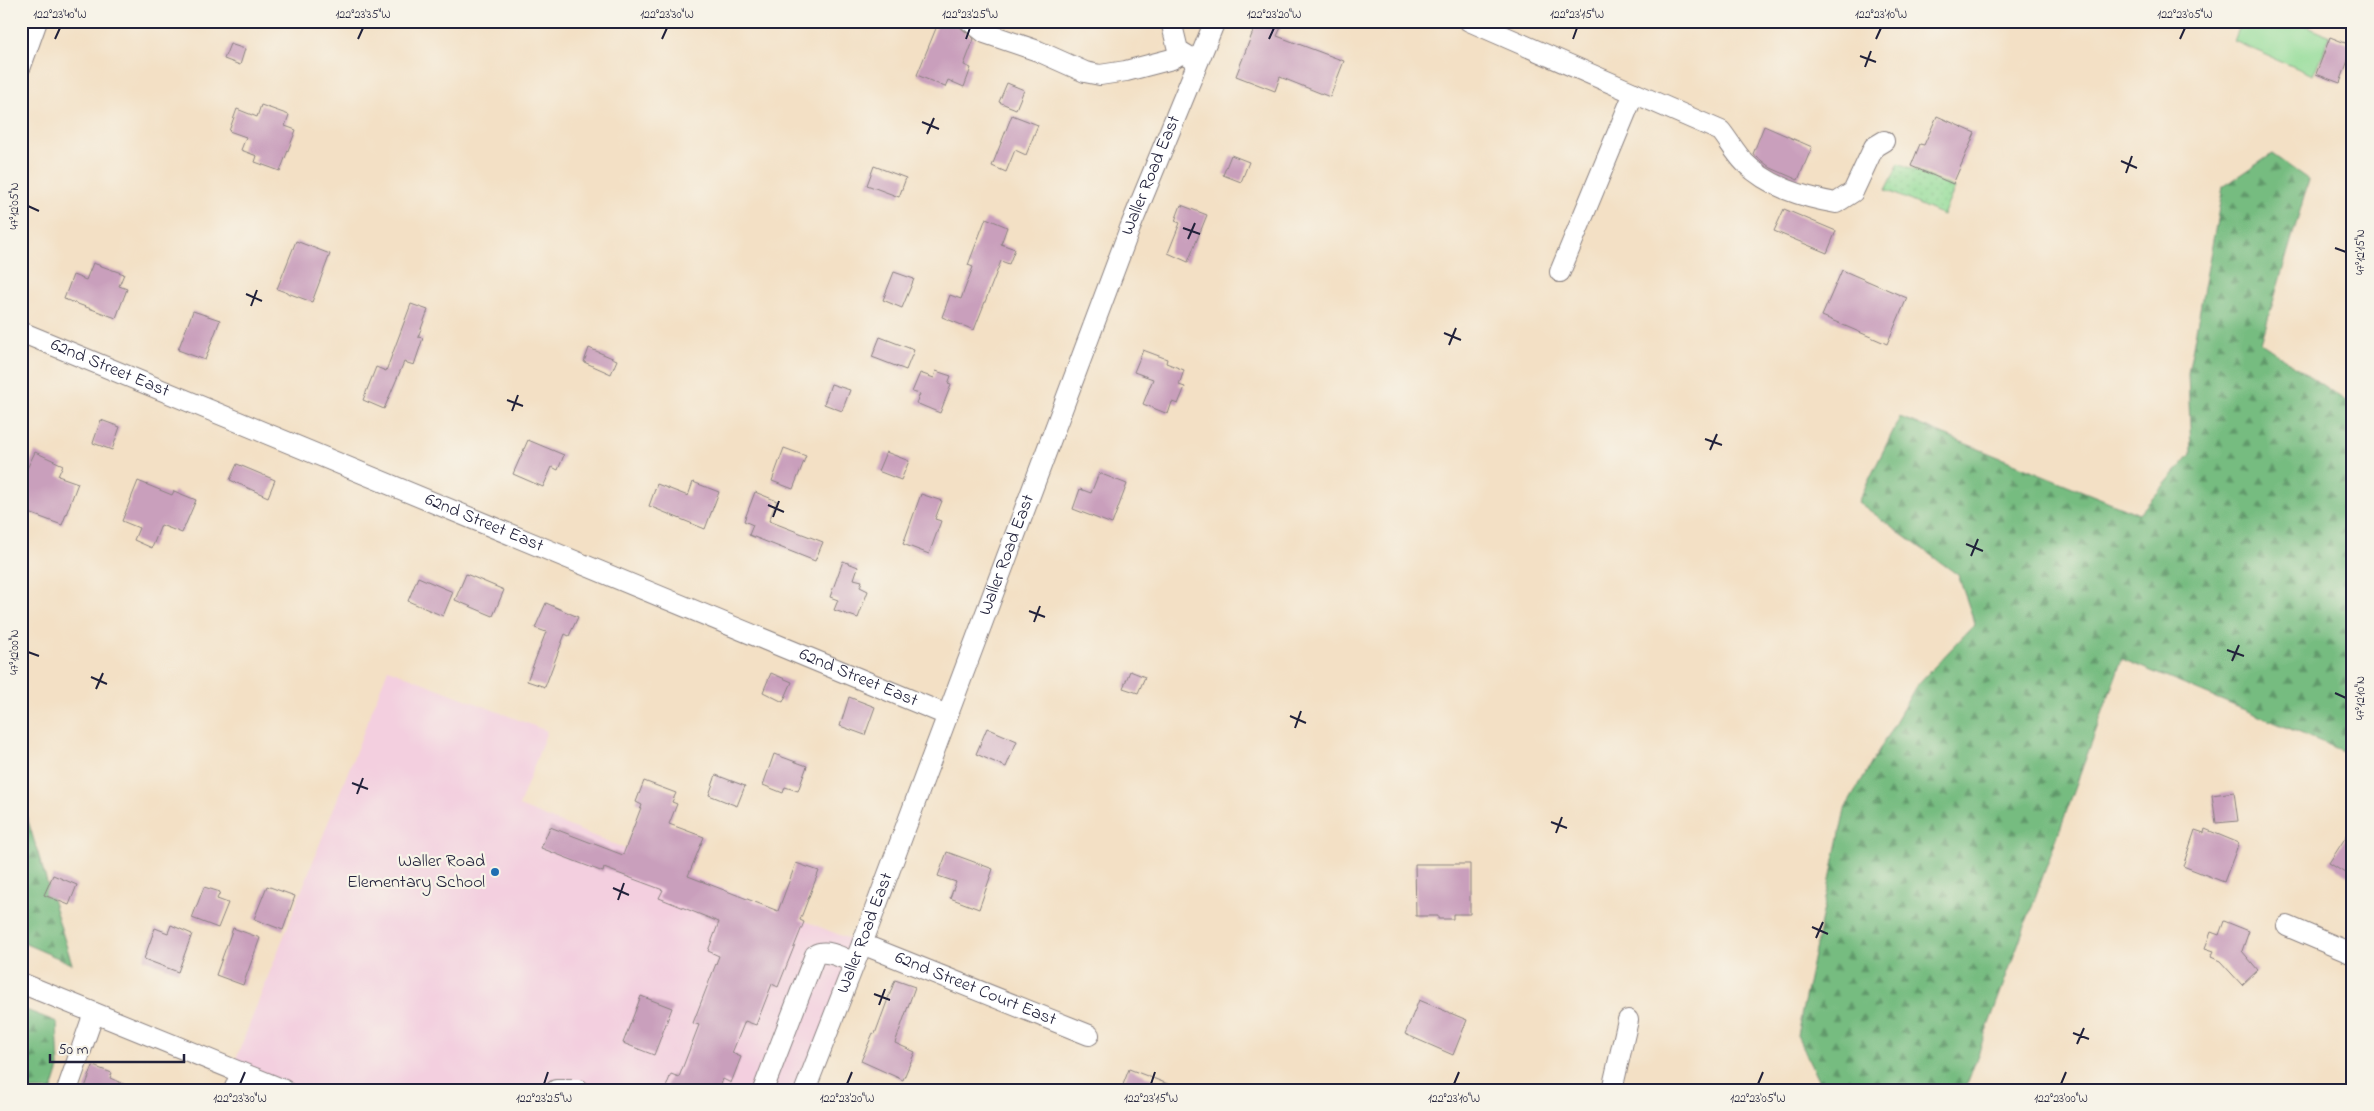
<svg xmlns="http://www.w3.org/2000/svg" width="2374" height="1111" font-family="'Indie Flower',sans-serif">
	<style>
		.built { fill: #f3cfdf }
		.grass { fill: #93dc98; stroke: #5a7f6a }
		.forest { fill: url(#forest-firs); stroke: #4c6f5e }
		.park { fill: url(#park-dots); stroke: #5a7f6a }
		.building { fill: #c99fbc }
		.lines { fill: none; stroke-linecap: round; stroke-linejoin: round }
		.minor-casing { stroke: #8a8180; stroke-width: 22 }
		.minor { stroke: #fff; stroke-width: 20 }
		.ticks { fill: none; stroke: #22223b; stroke-width: 2 }
		.poi-dot { fill: #1f6fb2; stroke: #f7f3e8; stroke-width: 2 }
		.labels { text-anchor: middle; dominant-baseline: central; stroke-width: 4.5; stroke-linejoin: round; paint-order: stroke }
		.street-label { font-size: 18px; fill: #22223b; stroke: #f7f3e8 }
		.poi-label { font-size: 18px; fill: #22223b; stroke: #f7f3e8; text-anchor: end }
		.neatline { fill: none; stroke: #22223b; stroke-width: 2 }
		.ticks-label { font-size: 12px; text-anchor: middle; fill: #22223b }
	</style>
	<defs>
		<pattern id="forest-firs" width="22" height="20" patternUnits="userSpaceOnUse" patternTransform="scale(1.25)"><rect width="22" height="20" fill="#76bc80"/><path d="M5 1l3.5 6h-7zM16 11l3.5 6h-7z" fill="#60986a"/></pattern>
		<pattern id="park-dots" width="8" height="8" patternUnits="userSpaceOnUse" patternTransform="scale(1.25)"><rect width="8" height="8" fill="#93dc98"/><path d="M2 2h.1M6 6h.1" fill="none" stroke="#7ebc84" stroke-width="1.8" stroke-linecap="round"/></pattern>
	</defs>
	<rect width="100%" height="100%" fill="#f7f3e8"/>
	<filter id="ink" filterUnits="userSpaceOnUse"><feTurbulence type="fractalNoise" baseFrequency=".02" numOctaves="2"/><feDisplacementMap in="SourceGraphic" scale="10" xChannelSelector="R" yChannelSelector="G"/><feConvolveMatrix kernelMatrix="1 2 1 2 8 2 1 2 1" color-interpolation-filters="sRGB"/></filter>
	<filter id="wash" filterUnits="userSpaceOnUse"><feTurbulence type="fractalNoise" baseFrequency=".0096" numOctaves="4" result="noise"/><feDisplacementMap in="SourceGraphic" scale="20" xChannelSelector="R" yChannelSelector="G"/><feGaussianBlur stdDeviation="1.12" result="paint"/><feColorMatrix in="noise" values="0 0 0 0 0 0 0 0 0 0 0 0 0 0 0 0 0 1.4 0 .05"/><feComposite in="paint" operator="in"/></filter>
	<g filter="url(#wash)">
		<rect width="100%" height="100%" fill="#f3e0c5"/>
		<path class="built" d="M 388,669 L 547,731 L 519,806 L 862,944 L 805,1090 L 284,1090 L 232,1069 Z"/>
		<path class="grass" d="M 2242,21 L 2295,21 L 2330,36 L 2313,75 L 2234,41 Z"/>
		<g class="forest">
			<path d="M 2272,154 L 2309,180 L 2261,343 L 2353,406 L 2353,755 L 2122,659 L 1965,1090 L 1823,1090 L 1797,1035 L 1845,809 L 1916,686 L 1975,624 L 1958,575 L 1858,502 L 1900,417 L 2139,514 L 2191,454 L 2188,373 L 2223,187 Z"/>
			<path d="M 21,798 L 72,964 L 21,942 Z"/>
			<path d="M 21,1008 L 57,1022 L 59,1068 L 52,1090 L 21,1090 Z"/>
		</g>
		<path class="park" d="M 1899,163 L 1955,188 L 1943,215 L 1886,190 Z"/>
		<g id="blocks">
			<g class="building">
				<path d="M 939,21 L 960,27 L 974,39 L 964,65 L 971,68 L 964,87 L 948,80 L 945,87 L 917,75 Z"/>
				<path d="M 1257,21 L 1284,21 L 1277,36 L 1344,61 L 1330,97 L 1280,77 L 1275,91 L 1236,76 Z"/>
				<path d="M 2330,37 L 2353,46 L 2340,83 L 2316,74 Z"/>
				<path d="M 230,44 L 245,49 L 240,65 L 224,59 Z"/>
				<path d="M 1007,83 L 1024,90 L 1016,109 L 999,102 Z"/>
				<path d="M 261,105 L 289,115 L 285,126 L 296,130 L 280,171 L 255,162 L 257,156 L 241,150 L 246,137 L 229,131 L 237,109 L 257,117 Z"/>
				<path d="M 1012,115 L 1038,125 L 1026,155 L 1015,150 L 1006,172 L 992,166 Z"/>
				<path d="M 1937,116 L 1975,133 L 1953,184 L 1911,166 L 1920,144 L 1924,145 Z"/>
				<path d="M 1764,126 L 1812,147 L 1798,180 L 1771,168 L 1753,154 Z"/>
				<path d="M 1231,155 L 1249,162 L 1241,182 L 1223,175 Z"/>
				<path d="M 874,166 L 906,178 L 899,197 L 867,185 Z"/>
				<path d="M 1181,205 L 1207,215 L 1188,262 L 1168,253 L 1180,223 L 1175,221 Z"/>
				<path d="M 1784,209 L 1836,231 L 1827,253 L 1774,231 Z"/>
				<path d="M 986,218 L 1007,227 L 1001,244 L 1015,249 L 1009,264 L 1001,261 L 974,330 L 942,317 L 950,295 L 961,299 L 973,267 L 968,265 Z"/>
				<path d="M 296,241 L 330,254 L 312,302 L 277,289 Z"/>
				<path d="M 93,263 L 124,274 L 119,286 L 127,289 L 116,318 L 64,299 L 73,275 L 86,280 Z"/>
				<path d="M 1842,270 L 1907,298 L 1887,344 L 1822,316 Z"/>
				<path d="M 894,272 L 914,279 L 902,308 L 883,300 Z"/>
				<path d="M 411,304 L 428,310 L 418,337 L 423,338 L 414,365 L 404,362 L 384,409 L 363,400 L 376,367 L 386,371 Z"/>
				<path d="M 193,311 L 220,320 L 205,360 L 178,350 Z"/>
				<path d="M 880,337 L 914,350 L 906,370 L 872,357 Z"/>
				<path d="M 589,348 L 617,360 L 611,374 L 584,362 Z"/>
				<path d="M 1143,350 L 1167,359 L 1166,363 L 1184,370 L 1179,385 L 1185,387 L 1178,404 L 1172,402 L 1168,414 L 1143,404 L 1153,379 L 1134,372 Z"/>
				<path d="M 936,371 L 951,376 L 948,384 L 951,385 L 940,413 L 916,403 L 920,394 L 912,392 L 920,373 L 934,378 Z"/>
				<path d="M 831,384 L 850,390 L 842,411 L 824,404 Z"/>
				<path d="M 101,420 L 120,427 L 112,450 L 93,443 Z"/>
				<path d="M 528,440 L 564,455 L 558,470 L 552,467 L 543,487 L 513,474 Z"/>
				<path d="M 784,448 L 806,456 L 793,489 L 772,481 Z"/>
				<path d="M 35,452 L 63,465 L 58,476 L 78,483 L 62,525 L 21,510 L 21,481 Z"/>
				<path d="M 886,452 L 909,461 L 901,480 L 878,471 Z"/>
				<path d="M 237,464 L 275,480 L 268,497 L 230,480 Z"/>
				<path d="M 1099,473 L 1127,484 L 1112,524 L 1073,509 L 1080,489 L 1091,493 Z"/>
				<path d="M 138,481 L 172,495 L 174,491 L 196,500 L 182,533 L 161,525 L 152,548 L 134,540 L 139,528 L 122,521 Z"/>
				<path d="M 693,482 L 719,492 L 705,529 L 649,506 L 657,484 L 688,496 Z"/>
				<path d="M 755,492 L 777,501 L 769,521 L 823,542 L 815,561 L 749,535 L 753,525 L 744,521 Z"/>
				<path d="M 921,494 L 942,501 L 935,519 L 941,521 L 929,554 L 903,544 Z"/>
				<path d="M 843,561 L 858,567 L 854,579 L 862,581 L 860,587 L 868,591 L 858,618 L 834,610 L 838,600 L 830,597 Z"/>
				<path d="M 466,574 L 504,590 L 493,616 L 455,600 Z"/>
				<path d="M 418,577 L 453,592 L 443,616 L 408,601 Z"/>
				<path d="M 546,603 L 578,617 L 569,636 L 565,634 L 545,687 L 527,681 L 546,632 L 535,628 Z"/>
				<path d="M 1130,671 L 1145,677 L 1138,693 L 1123,688 Z"/>
				<path d="M 771,673 L 792,682 L 783,702 L 763,692 Z"/>
				<path d="M 849,697 L 875,707 L 865,735 L 840,726 Z"/>
				<path d="M 987,728 L 1017,741 L 1006,767 L 976,754 Z"/>
				<path d="M 774,754 L 807,766 L 798,791 L 785,787 L 783,793 L 763,785 Z"/>
				<path d="M 716,775 L 745,786 L 737,806 L 709,795 Z"/>
				<path d="M 644,781 L 676,793 L 672,802 L 677,804 L 669,824 L 704,837 L 688,876 L 778,911 L 796,863 L 819,871 L 800,920 L 804,922 L 778,987 L 772,984 L 756,1025 L 745,1021 L 732,1053 L 741,1057 L 731,1083 L 723,1079 L 719,1090 L 665,1090 L 671,1074 L 679,1077 L 699,1025 L 693,1023 L 719,956 L 708,951 L 719,922 L 659,898 L 663,890 L 604,868 L 603,872 L 541,848 L 550,827 L 623,855 L 642,805 L 636,802 Z"/>
				<path d="M 2234,792 L 2238,821 L 2216,823 L 2212,795 Z"/>
				<path d="M 2353,826 L 2353,878 L 2329,863 Z"/>
				<path d="M 2205,829 L 2239,843 L 2224,882 L 2183,866 L 2195,830 L 2204,833 Z"/>
				<path d="M 947,852 L 993,869 L 979,909 L 950,898 L 956,882 L 938,876 Z"/>
				<path d="M 1415,864 L 1470,864 L 1470,914 L 1453,914 L 1453,919 L 1438,919 L 1438,916 L 1416,916 Z"/>
				<path d="M 53,875 L 77,885 L 69,905 L 44,895 Z"/>
				<path d="M 267,886 L 295,896 L 283,930 L 254,919 Z"/>
				<path d="M 204,887 L 220,892 L 217,899 L 228,903 L 218,928 L 192,918 Z"/>
				<path d="M 2224,921 L 2249,931 L 2242,951 L 2258,970 L 2242,985 L 2220,961 L 2211,957 L 2214,951 L 2205,948 L 2211,932 L 2219,935 Z"/>
				<path d="M 171,925 L 192,934 L 178,972 L 144,959 L 155,928 L 168,933 Z"/>
				<path d="M 233,928 L 260,938 L 243,985 L 216,975 Z"/>
				<path d="M 895,980 L 915,987 L 895,1043 L 915,1052 L 903,1080 L 861,1061 L 873,1033 L 875,1034 Z"/>
				<path d="M 641,996 L 672,1008 L 654,1055 L 623,1043 Z"/>
				<path d="M 1419,1000 L 1467,1020 L 1453,1055 L 1405,1034 Z"/>
				<path d="M 93,1066 L 112,1073 L 110,1078 L 137,1090 L 84,1090 Z"/>
				<path d="M 1129,1069 L 1181,1089 L 1181,1090 L 1121,1090 Z"/>
			</g>
		</g>
	</g>
	<g filter="url(#ink)">
		<use href="#blocks" fill-opacity="0" stroke="#8a8180" stroke-width="1"/>
		<g class="lines">
			<defs>
				<g id="minor">
					<path d="M 970,21 L 985,33 L 1038,51 L 1085,72 L 1100,75 L 1126,71 L 1172,59 L 1182,53"/>
					<path d="M 1171,21 L 1178,50 L 1193,59"/>
					<path d="M 1469,21 L 1721,131 C 1729,141 1736,154 1745,163 C 1769,187 1803,197 1836,203 L 1853,192 L 1874,147 L 1884,141"/>
					<path d="M 21,66 L 37,21"/>
					<path d="M 1560,272 L 1634,93"/>
					<path id="s1" d="M 21,332 L 947,715"/>
					<path d="M 2287,926 L 2353,954"/>
					<path id="s2" d="M 862,944 L 1089,1035"/>
					<path d="M 21,983 L 284,1090"/>
					<path d="M 67,1090 L 94,1013"/>
					<path d="M 234,1090 L 241,1073"/>
					<path d="M 556,1090 L 579,1090"/>
					<path d="M 763,1090 L 815,955 C 826,948 843,958 854,963"/>
					<path id="s3" d="M 805,1090 L 862,944 L 1130,228 L 1215,21"/>
					<path d="M 1612,1090 L 1628,1020"/>
				</g>
			</defs>
			<use href="#minor" class="minor-casing"/>
			<use href="#minor" class="minor"/>
		</g>
	</g>
	<path class="ticks" d="M 55,39 L 60,28M 358,39 L 363,28M 662,39 L 667,28M 966,39 L 970,28M 1269,39 L 1274,28M 1573,39 L 1577,28M 1876,39 L 1881,28M 2180,39 L 2185,28M 1860,56 L 1876,62M 1865,67 L 1871,51M 922,122 L 939,129M 927,134 L 934,118M 2121,161 L 2137,168M 2126,173 L 2132,156M 28,206 L 39,211M 1183,228 L 1200,234M 1188,239 L 1195,223M 2335,248 L 2346,252M 246,294 L 262,301M 251,306 L 257,290M 1444,333 L 1461,340M 1449,345 L 1456,328M 507,400 L 523,406M 512,411 L 518,395M 1705,439 L 1722,445M 1710,450 L 1717,434M 768,505 L 784,512M 773,517 L 779,501M 1966,544 L 1983,551M 1971,556 L 1978,539M 1029,611 L 1045,617M 1034,622 L 1040,606M 2227,650 L 2244,656M 28,652 L 39,656M 2232,661 L 2239,645M 91,677 L 107,684M 96,689 L 103,673M 2335,693 L 2346,698M 1290,716 L 1306,723M 1295,728 L 1301,711M 352,783 L 368,789M 357,794 L 363,778M 1551,822 L 1567,828M 1556,833 L 1562,817M 613,888 L 629,895M 618,900 L 624,883M 1812,927 L 1828,934M 1816,938 L 1823,922M 874,994 L 890,1000M 879,1005 L 885,989M 2073,1033 L 2089,1039M 2077,1044 L 2084,1028M 240,1084 L 245,1072M 544,1084 L 548,1072M 847,1084 L 852,1072M 1151,1084 L 1155,1072M 1454,1084 L 1459,1072M 1758,1084 L 1763,1072M 2061,1084 L 2066,1072"/>
	<circle class="poi-dot" cx="495" cy="872" r="5"/>
	<g class="labels">
		<g class="street-label">
			<text stroke="none"><textPath href="#s3" startOffset="978">Waller Road East</textPath></text>
			<text stroke="none"><textPath href="#s1" startOffset="96">62nd Street East</textPath></text>
			<text stroke="none"><textPath href="#s1" startOffset="501">62nd Street East</textPath></text>
			<text stroke="none"><textPath href="#s3" startOffset="572">Waller Road East</textPath></text>
			<text stroke="none"><textPath href="#s1" startOffset="906">62nd Street East</textPath></text>
			<text stroke="none"><textPath href="#s3" startOffset="168">Waller Road East</textPath></text>
			<text stroke="none"><textPath href="#s2" startOffset="122">62nd Street Court East</textPath></text>
		</g>
		<g class="poi-label">
			<text x="485" y="862">Waller Road<tspan x="485" dy="21">Elementary School</tspan></text>
		</g>
	</g>
	<rect width="2374" height="1111" fill="none" stroke="#f7f3e8" stroke-width="55"/>
	<path d="M50 1054v8h134v-8" fill="none" stroke="#22223b" stroke-width="2.5"/>
	<text x="58" y="1054" font-size="15" fill="#22223b" stroke="#f7f3e8" stroke-width="4" paint-order="stroke">50 m</text>
	<rect x="28" y="28" width="2318" height="1056" class="neatline"/>
	<g class="ticks-label">
		<text x="60" y="18">122°23'40"W</text>
		<text x="363" y="18">122°23'35"W</text>
		<text x="667" y="18">122°23'30"W</text>
		<text x="970" y="18">122°23'25"W</text>
		<text x="1274" y="18">122°23'20"W</text>
		<text x="1577" y="18">122°23'15"W</text>
		<text x="1881" y="18">122°23'10"W</text>
		<text x="2185" y="18">122°23'05"W</text>
		<text transform="translate(14 206) rotate(-90)" y="4">47°12'05"N</text>
		<text transform="translate(2360 252) rotate(-90)" y="4">47°12'15"N</text>
		<text transform="translate(14 652) rotate(-90)" y="4">47°12'00"N</text>
		<text transform="translate(2360 698) rotate(-90)" y="4">47°12'10"N</text>
		<text x="240" y="1102">122°23'30"W</text>
		<text x="544" y="1102">122°23'25"W</text>
		<text x="847" y="1102">122°23'20"W</text>
		<text x="1151" y="1102">122°23'15"W</text>
		<text x="1454" y="1102">122°23'10"W</text>
		<text x="1758" y="1102">122°23'05"W</text>
		<text x="2061" y="1102">122°23'00"W</text>
	</g>
</svg>
